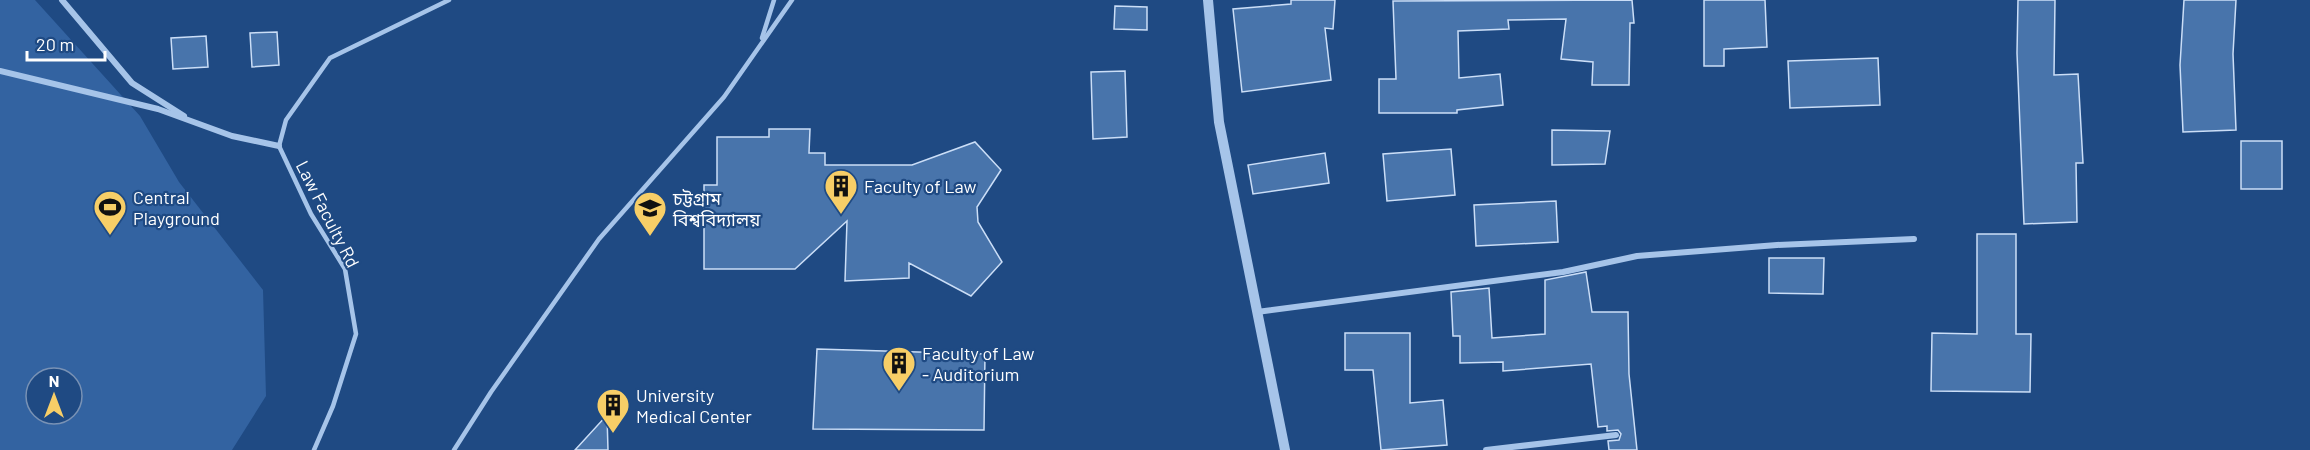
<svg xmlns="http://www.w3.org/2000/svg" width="2310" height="450" font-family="Barlow,'Noto Sans Bengali',sans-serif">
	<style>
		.green { fill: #3363a1; fill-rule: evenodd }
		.building { fill: #4874ab; stroke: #cbdef7; stroke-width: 1.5 }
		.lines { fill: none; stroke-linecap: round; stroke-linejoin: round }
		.service { stroke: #a6c4e9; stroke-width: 4.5 }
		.minor { stroke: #a6c4e9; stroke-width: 6 }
		.tertiary { stroke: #a6c4e9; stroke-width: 10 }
		.labels { text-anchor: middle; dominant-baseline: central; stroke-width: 4.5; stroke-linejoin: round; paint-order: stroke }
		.poi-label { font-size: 18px; fill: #fff; stroke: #1f4a83; text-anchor: start }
		.street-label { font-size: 18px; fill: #fff; stroke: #1f4a83 }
	</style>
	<rect width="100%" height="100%" fill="#1f4a83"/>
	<path class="green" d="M 0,0 L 35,0 L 140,116 L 179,182 L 263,290 L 266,396 L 232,450 L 0,450 ZM 36,378 L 72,378 L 72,414 L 36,414 Z"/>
	<g class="building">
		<path d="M 1291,0 L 1335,0 L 1333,29 L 1325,28 L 1331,80 L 1242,92 L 1233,9 L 1291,4 Z"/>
		<path d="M 1632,0 L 1634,23 L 1630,23 L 1629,85 L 1592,85 L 1593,62 L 1561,59 L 1566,19 L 1508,20 L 1509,29 L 1458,31 L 1459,78 L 1500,74 L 1503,105 L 1457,110 L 1457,113 L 1379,113 L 1379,79 L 1396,79 L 1393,1 Z"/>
		<path d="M 1704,0 L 1765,0 L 1767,47 L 1724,49 L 1724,66 L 1704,66 Z"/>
		<path d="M 2018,0 L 2055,0 L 2054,75 L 2078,74 L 2083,163 L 2076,163 L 2077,222 L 2024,224 L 2017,53 Z"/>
		<path d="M 2184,0 L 2236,0 L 2233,54 L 2236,130 L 2183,132 L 2180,65 Z"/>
		<path d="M 1115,6 L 1147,7 L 1147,30 L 1114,29 Z"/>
		<path d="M 277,32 L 279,65 L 252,67 L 250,33 Z"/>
		<path d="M 206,36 L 208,67 L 173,69 L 171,38 Z"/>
		<path d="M 1878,58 L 1880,105 L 1790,108 L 1788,61 Z"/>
		<path d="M 1125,71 L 1127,137 L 1093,139 L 1091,72 Z"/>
		<path d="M 769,129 L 810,129 L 809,153 L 825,153 L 825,165 L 912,165 L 975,142 L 1001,170 L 977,207 L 978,222 L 1002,262 L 971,296 L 909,263 L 909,278 L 845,281 L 847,221 L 795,269 L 704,269 L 704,185 L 717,185 L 717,137 L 769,137 Z"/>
		<path d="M 1552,130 L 1610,131 L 1605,164 L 1552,165 Z"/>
		<rect x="2241" y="141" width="41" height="48"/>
		<path d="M 1451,149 L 1455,195 L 1387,201 L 1383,154 Z"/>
		<path d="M 1325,153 L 1329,183 L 1253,194 L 1248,165 Z"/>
		<path d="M 1556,201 L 1558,242 L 1476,246 L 1474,205 Z"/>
		<path d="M 1977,234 L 2016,234 L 2016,334 L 2031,334 L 2030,392 L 1931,391 L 1932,333 L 1977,334 Z"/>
		<path d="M 1769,258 L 1824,258 L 1823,294 L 1769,293 Z"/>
		<path d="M 1586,272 L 1592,312 L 1628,312 L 1629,374 L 1637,450 L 1609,450 L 1608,441 L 1619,440 L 1621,434 L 1618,430 L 1607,431 L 1607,426 L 1598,427 L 1591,364 L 1503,371 L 1503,362 L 1460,363 L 1460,336 L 1453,336 L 1451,292 L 1489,288 L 1492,338 L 1545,334 L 1545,280 Z"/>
		<path d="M 1345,333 L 1410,333 L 1410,403 L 1443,400 L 1447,445 L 1381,450 L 1373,370 L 1345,370 Z"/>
		<path d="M 817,349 L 985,354 L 984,430 L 813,429 Z"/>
		<path d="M 607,415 L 608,450 L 575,450 Z"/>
	</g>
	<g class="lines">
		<g class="service">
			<path d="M 762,38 L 774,0"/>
			<path d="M 314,450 L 333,406 L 356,334 L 345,269 L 311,214 L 279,146 L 286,120 L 330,58 L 449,0"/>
			<path d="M 454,450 L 491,392 L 599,239 L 724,97 L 792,0"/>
		</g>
		<g class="minor">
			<path d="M 62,0 L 132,83 L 184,116"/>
			<path d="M 0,71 L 158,109 L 232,136 L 279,146"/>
			<path d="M 1257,312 L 1563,272 L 1637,256 L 1777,245 L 1914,239"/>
			<path d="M 1486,450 L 1616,435"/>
		</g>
		<path class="tertiary" d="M 1208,0 L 1219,122 L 1285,450"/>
	</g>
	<defs>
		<symbol id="building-pin" viewBox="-11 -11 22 30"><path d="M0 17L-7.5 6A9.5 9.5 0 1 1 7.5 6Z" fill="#f7ce67" stroke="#1f4a83"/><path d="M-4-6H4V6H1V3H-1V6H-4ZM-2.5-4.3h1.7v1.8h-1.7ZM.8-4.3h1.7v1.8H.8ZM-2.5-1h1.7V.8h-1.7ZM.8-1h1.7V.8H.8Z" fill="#111"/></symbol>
		<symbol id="stadium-pin" viewBox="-11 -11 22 30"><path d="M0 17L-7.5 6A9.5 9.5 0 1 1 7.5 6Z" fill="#f7ce67" stroke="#1f4a83"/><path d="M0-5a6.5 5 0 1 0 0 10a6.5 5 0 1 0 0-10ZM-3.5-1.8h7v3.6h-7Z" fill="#111"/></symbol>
		<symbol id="university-pin" viewBox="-11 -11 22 30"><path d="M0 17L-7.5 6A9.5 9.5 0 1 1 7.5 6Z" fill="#f7ce67" stroke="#1f4a83"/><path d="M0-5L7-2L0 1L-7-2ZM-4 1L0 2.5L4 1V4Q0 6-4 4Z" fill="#111"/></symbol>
	</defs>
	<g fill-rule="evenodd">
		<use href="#building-pin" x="822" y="167" width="38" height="52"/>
		<use href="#stadium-pin" x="91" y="188" width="38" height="52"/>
		<use href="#university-pin" x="631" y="189" width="38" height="52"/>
		<use href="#building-pin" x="880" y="344" width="38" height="52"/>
		<use href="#building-pin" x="594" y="386" width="38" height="52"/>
	</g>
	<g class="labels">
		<g class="poi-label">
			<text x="864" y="186">Faculty of Law</text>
			<text x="133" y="197">Central<tspan x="133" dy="21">Playground</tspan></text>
			<text x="673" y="198">চট্টগ্রাম<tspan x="673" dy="21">বিশ্ববিদ্যালয়</tspan></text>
			<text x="922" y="353">Faculty of Law<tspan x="922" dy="21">- Auditorium</tspan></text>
			<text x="636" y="395">University<tspan x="636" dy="21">Medical Center</tspan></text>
		</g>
		<g class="street-label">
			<text transform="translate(328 214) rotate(63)">Law Faculty Rd</text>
		</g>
	</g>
	<g transform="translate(54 396)"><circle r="28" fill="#1f4a83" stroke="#7992b5" stroke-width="1.5"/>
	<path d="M0-4.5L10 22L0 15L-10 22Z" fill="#f7ce67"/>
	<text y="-9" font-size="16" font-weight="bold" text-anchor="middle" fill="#ffffff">N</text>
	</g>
	<path d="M27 51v9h78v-9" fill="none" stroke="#ffffff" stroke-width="3"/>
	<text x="36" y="51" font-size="18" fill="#ffffff" stroke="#1f4a83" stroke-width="4.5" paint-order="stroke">20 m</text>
</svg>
